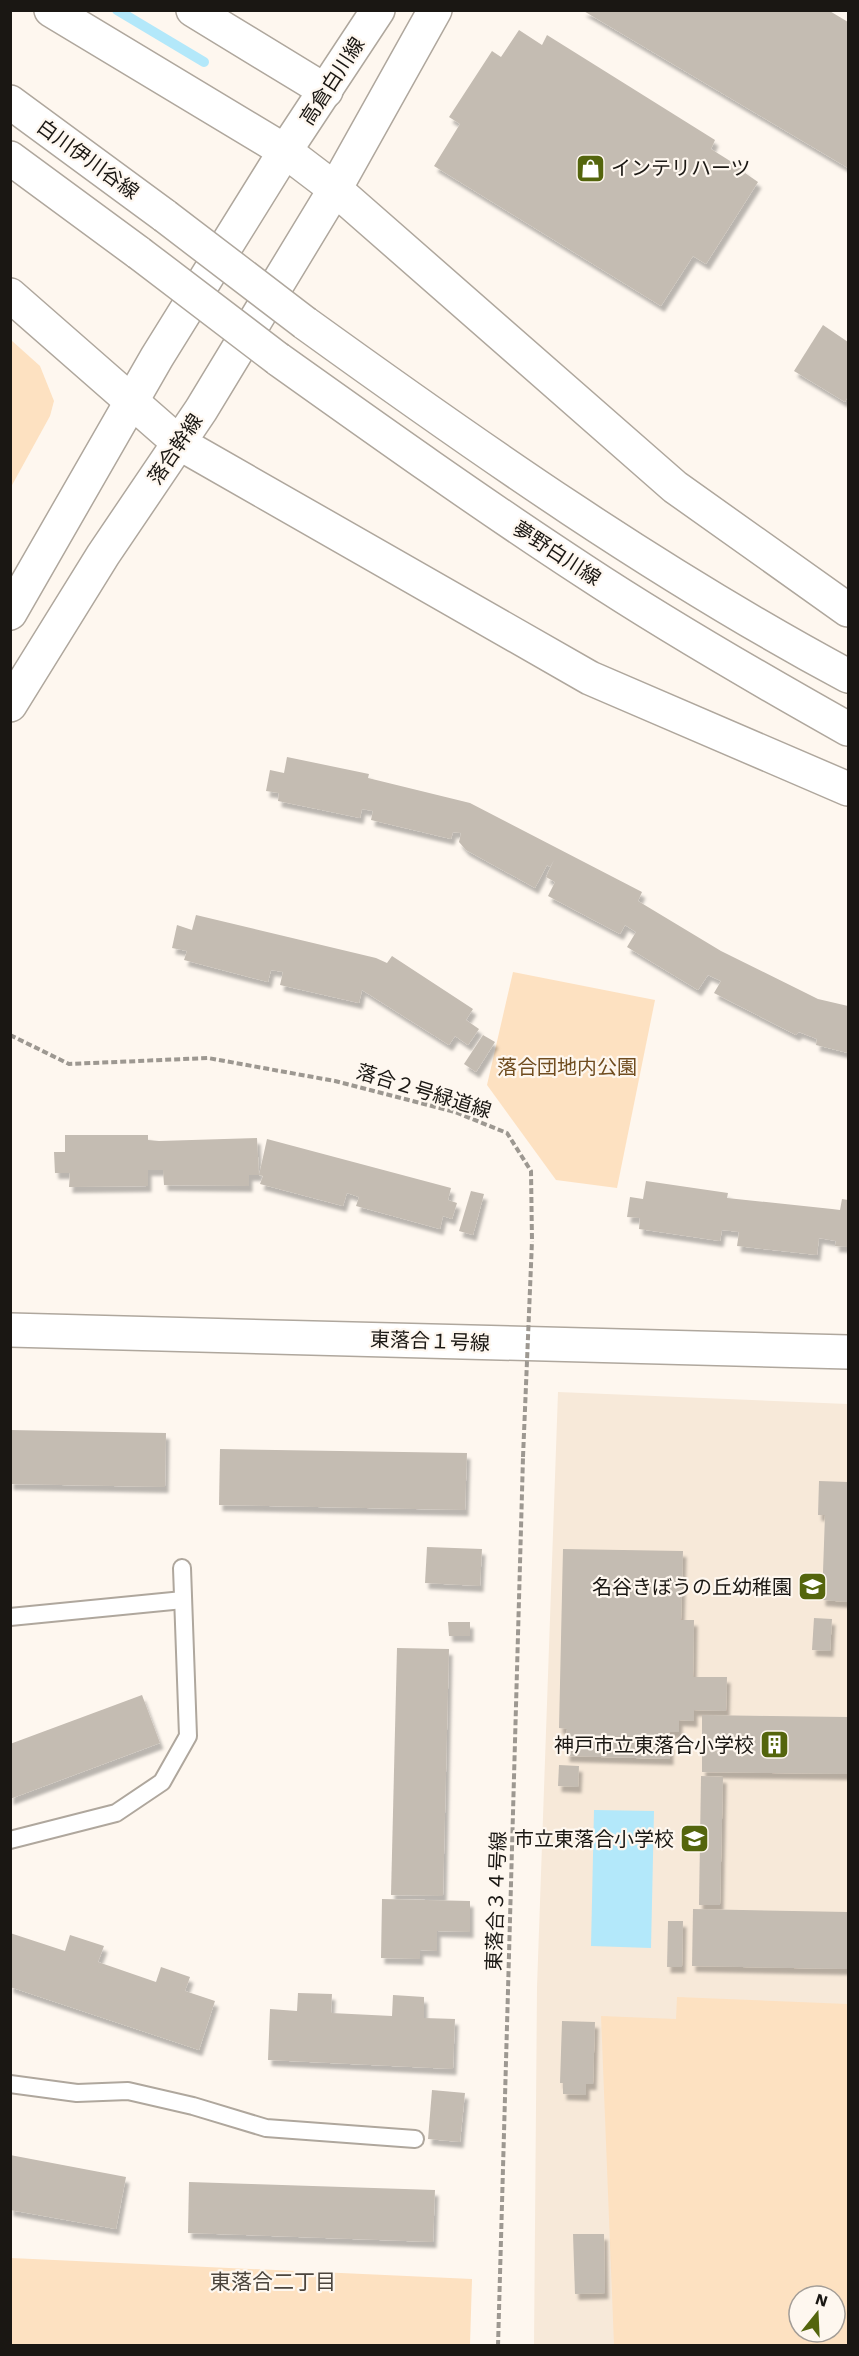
<svg xmlns="http://www.w3.org/2000/svg" width="859" height="2356" font-family="'Work Sans','Noto Sans JP',sans-serif">
	<style>
		.built { fill: #f7e9d9; fill-rule: evenodd }
		.green { fill: #fde1c1; fill-rule: evenodd }
		.water { fill: #b3e8fa }
		.lines { fill: none; stroke-linecap: round; stroke-linejoin: round }
		.stream { stroke: #b3e8fa; stroke-width: 10 }
		.building { fill: #c4bcb2; filter: url(#shadow) }
		.lane-casing { stroke: #afa79d; stroke-width: 20 }
		.street-casing { stroke: #afa79d; stroke-width: 36 }
		.secondary-casing { stroke: #afa79d; stroke-width: 36 }
		.path { stroke: #9d9891; stroke-width: 4; stroke-dasharray: 6 3; stroke-linecap: butt }
		.lane { stroke: #fff; stroke-width: 16 }
		.street { stroke: #fff; stroke-width: 33 }
		.secondary { stroke: #fff; stroke-width: 33 }
		.secondary-bridge-casing { stroke: #afa79d; stroke-width: 36; stroke-linecap: butt }
		.path-bridge { stroke: #9d9891; stroke-width: 4; stroke-dasharray: 6 3; stroke-linecap: butt }
		.secondary-bridge { stroke: #fff; stroke-width: 33 }
		.labels { text-anchor: middle; dominant-baseline: central; stroke-width: 4.5; stroke-linejoin: round; paint-order: stroke }
		.street-label { font-size: 20px; fill: #1a1713; stroke: #fef7ef }
		.poi-label { font-size: 20px; fill: #1a1713; stroke: #fef7ef; text-anchor: end }
		.park-label { font-size: 20px; fill: #704d20; stroke: #fef7ef }
		.neighbourhood-label { font-size: 21px; fill: #4c453d; stroke: #fef7ef }
	</style>
	<defs>
		<filter id="shadow"><feDropShadow dx="3.5" dy="6" stdDeviation="1.5" flood-color="#0004"/></filter>
	</defs>
	<rect width="100%" height="100%" fill="#fef7ef"/>
	<path class="built" d="M 558,1392 L 848,1404 L 848,2345 L 534,2346 L 537,1987 ZM 799,2296 L 835,2296 L 835,2332 L 799,2332 Z"/>
	<g class="green">
		<path d="M 11,340 L 40,366 L 54,401 L 50,416 L 11,487 Z"/>
		<path d="M 513,972 L 655,1000 L 617,1188 L 556,1180 L 487,1085 Z"/>
		<path d="M 677,1997 L 848,2004 L 848,2345 L 614,2345 L 601,2016 L 676,2019 ZM 799,2296 L 835,2296 L 835,2332 L 799,2332 Z"/>
		<path d="M 11,2258 L 472,2279 L 470,2345 L 11,2345 Z"/>
	</g>
	<path class="water" d="M 594,1810 L 654,1811 L 651,1948 L 591,1946 Z"/>
	<g class="lines">
		<path class="stream" d="M 117,10 L 204,62"/>
	</g>
	<g class="building">
		<path d="M 582,10 L 828,10 L 848,22 L 848,168 Z"/>
		<path d="M 519,30 L 542,45 L 547,35 L 715,140 L 711,149 L 746,171 L 745,173 L 758,182 L 706,264 L 693,256 L 661,306 L 434,166 L 460,124 L 449,117 L 492,51 L 501,57 Z"/>
		<path d="M 823,325 L 848,342 L 848,396 L 845,402 L 794,371 Z"/>
		<path d="M 287,757 L 369,774 L 368,778 L 470,803 L 642,892 L 638,901 L 721,951 L 818,999 L 848,1006 L 848,1053 L 816,1045 L 817,1039 L 799,1032 L 796,1035 L 714,993 L 721,981 L 708,975 L 698,990 L 627,947 L 636,932 L 625,925 L 620,934 L 548,896 L 555,882 L 546,877 L 554,860 L 550,867 L 547,865 L 535,888 L 466,850 L 459,842 L 461,833 L 453,832 L 451,839 L 371,820 L 373,811 L 362,809 L 360,818 L 278,801 L 279,793 L 266,791 L 270,770 L 284,773 Z"/>
		<path d="M 196,915 L 376,958 L 387,963 L 392,956 L 473,1009 L 466,1020 L 479,1029 L 468,1045 L 455,1036 L 449,1045 L 362,990 L 359,1003 L 280,985 L 283,972 L 271,970 L 268,982 L 184,960 L 187,951 L 172,948 L 177,925 L 192,930 Z"/>
		<path d="M 483,1035 L 495,1042 L 476,1072 L 464,1064 Z"/>
		<path d="M 65,1135 L 148,1135 L 148,1140 L 159,1141 L 257,1138 L 259,1175 L 249,1175 L 249,1186 L 164,1185 L 163,1170 L 148,1170 L 148,1186 L 69,1187 L 70,1173 L 55,1173 L 54,1152 L 65,1152 Z"/>
		<path d="M 267,1139 L 451,1188 L 448,1200 L 457,1203 L 452,1219 L 443,1216 L 440,1229 L 356,1206 L 359,1197 L 347,1193 L 343,1206 L 260,1184 L 263,1176 L 259,1175 Z"/>
		<path d="M 646,1181 L 728,1193 L 727,1198 L 832,1209 L 840,1210 L 842,1199 L 848,1200 L 848,1247 L 835,1246 L 836,1241 L 819,1238 L 817,1255 L 737,1246 L 739,1232 L 731,1231 L 722,1230 L 720,1241 L 639,1229 L 640,1218 L 627,1217 L 630,1197 L 643,1199 Z"/>
		<path d="M 471,1191 L 484,1194 L 473,1235 L 459,1231 Z"/>
		<path d="M 10,1430 L 166,1433 L 165,1487 L 10,1484 Z"/>
		<path d="M 220,1449 L 467,1453 L 465,1510 L 219,1505 Z"/>
		<path d="M 819,1481 L 848,1482 L 848,1602 L 822,1600 L 825,1515 L 818,1515 Z"/>
		<path d="M 427,1547 L 482,1549 L 480,1586 L 425,1583 Z"/>
		<path d="M 563,1549 L 683,1551 L 681,1620 L 694,1620 L 693,1677 L 727,1677 L 726,1711 L 694,1710 L 694,1721 L 679,1720 L 679,1732 L 670,1732 L 670,1759 L 566,1756 L 567,1729 L 559,1728 Z"/>
		<path d="M 814,1618 L 832,1619 L 830,1651 L 812,1650 Z"/>
		<path d="M 448,1622 L 470,1622 L 470,1636 L 449,1636 Z"/>
		<path d="M 397,1648 L 449,1649 L 443,1896 L 391,1895 Z"/>
		<path d="M 142,1695 L 160,1743 L 10,1799 L 10,1744 Z"/>
		<path d="M 702,1715 L 848,1717 L 848,1774 L 702,1772 Z"/>
		<path d="M 559,1765 L 579,1766 L 578,1787 L 558,1786 Z"/>
		<path d="M 701,1776 L 723,1777 L 720,1905 L 699,1905 Z"/>
		<path d="M 382,1899 L 470,1901 L 470,1932 L 437,1931 L 437,1951 L 420,1950 L 420,1959 L 381,1958 Z"/>
		<path d="M 693,1909 L 848,1912 L 848,1969 L 692,1966 Z"/>
		<path d="M 668,1921 L 683,1921 L 682,1967 L 667,1967 Z"/>
		<path d="M 10,1933 L 65,1951 L 70,1935 L 104,1946 L 98,1962 L 156,1982 L 161,1967 L 190,1977 L 185,1991 L 215,2001 L 199,2050 L 10,1987 Z"/>
		<path d="M 298,1993 L 332,1994 L 331,2013 L 392,2016 L 393,1995 L 424,1997 L 424,2018 L 455,2019 L 453,2069 L 268,2060 L 270,2009 L 297,2011 Z"/>
		<path d="M 562,2021 L 595,2022 L 593,2084 L 586,2084 L 586,2095 L 563,2094 L 563,2083 L 560,2083 Z"/>
		<path d="M 432,2090 L 465,2093 L 460,2142 L 428,2139 Z"/>
		<path d="M 10,2155 L 126,2177 L 116,2229 L 10,2210 Z"/>
		<path d="M 189,2182 L 435,2190 L 433,2242 L 188,2233 Z"/>
		<path d="M 573,2234 L 604,2234 L 605,2293 L 575,2294 Z"/>
	</g>
	<g class="lines">
		<defs>
			<g id="lane">
				<path d="M 10,1617 L 183,1600"/>
				<path d="M 10,1840 L 116,1813 L 162,1782 L 188,1736 L 182,1568"/>
				<path d="M 10,2084 L 77,2093 L 128,2091 L 193,2106 L 266,2128 L 415,2139"/>
			</g>
			<path id="street" d="M 193,10 L 326,91"/>
			<g id="secondary">
				<path d="M 51,10 L 285,151 L 335,189 L 675,487 L 848,610"/>
				<path d="M 10,102 L 165,216"/>
				<path d="M 10,158 L 139,253"/>
				<path d="M 10,295 L 179,443 L 590,678 L 848,789"/>
				<path d="M 305,323 C 481,450 658,574 848,676"/>
				<path d="M 278,359 C 379,431 480,503 584,571 C 669,627 759,679 848,729"/>
				<path d="M 10,613 L 157,357 L 285,151 L 378,10"/>
				<path d="M 10,705 L 103,555 L 201,410 L 335,189 L 435,10"/>
				<path d="M 10,1330 L 848,1352"/>
			</g>
		</defs>
		<use href="#lane" class="lane-casing"/>
		<use href="#street" class="street-casing"/>
		<use href="#secondary" class="secondary-casing"/>
		<g class="path">
			<path d="M 10,1035 L 69,1064 L 208,1058 L 335,1081 L 455,1112 L 507,1133 L 531,1171 L 532,1241"/>
			<path d="M 498,2346 L 523,1457"/>
		</g>
		<use href="#lane" class="lane"/>
		<use href="#street" class="street"/>
		<use href="#secondary" class="secondary"/>
		<defs>
			<g id="secondary-bridge">
				<path d="M 165,216 L 305,323"/>
				<path d="M 139,253 L 278,359"/>
			</g>
		</defs>
		<use href="#secondary-bridge" class="secondary-bridge-casing"/>
		<path class="path-bridge" d="M 523,1457 L 532,1241"/>
		<use href="#secondary-bridge" class="secondary-bridge"/>
	</g>
	<defs>
		<symbol id="shop-square" viewBox="-11 -11 22 22"><rect x="-9" y="-9" width="18" height="18" rx="4" fill="#54650d" stroke="#fef7ef"/><path d="M-5-2.5h2.3a2.7 3.5 0 0 1 5.4 0H5L5.5 6h-11ZM-1.5-2.5h3a1.5 2.3 0 0 0-3 0Z" fill="#fff"/></symbol>
		<symbol id="school-square" viewBox="-11 -11 22 22"><rect x="-9" y="-9" width="18" height="18" rx="4" fill="#54650d" stroke="#fef7ef"/><path d="M0-5L7-2L0 1L-7-2ZM-4 1L0 2.5L4 1V4Q0 6-4 4Z" fill="#fff"/></symbol>
		<symbol id="building-square" viewBox="-11 -11 22 22"><rect x="-9" y="-9" width="18" height="18" rx="4" fill="#54650d" stroke="#fef7ef"/><path d="M-4-6H4V6H1V3H-1V6H-4ZM-2.5-4.3h1.7v1.8h-1.7ZM.8-4.3h1.7v1.8H.8ZM-2.5-1h1.7V.8h-1.7ZM.8-1h1.7V.8H.8Z" fill="#fff"/></symbol>
	</defs>
	<g fill-rule="evenodd">
		<use href="#shop-square" x="574" y="152" width="33" height="33"/>
		<use href="#school-square" x="796" y="1570" width="33" height="33"/>
		<use href="#building-square" x="758" y="1728" width="33" height="33"/>
		<use href="#school-square" x="678" y="1822" width="33" height="33"/>
	</g>
	<g class="labels">
		<g class="street-label">
			<text transform="translate(332 81) rotate(-57)">高倉白川線</text>
			<text transform="translate(88 159) rotate(36)">白川伊川谷線</text>
			<text transform="translate(175 449) rotate(-56)">落合幹線</text>
			<text transform="translate(557 553) rotate(33)">夢野白川線</text>
			<text transform="translate(424 1091) rotate(17)">落合２号緑道線</text>
			<text transform="translate(430 1341) rotate(2)">東落合１号線</text>
			<text transform="translate(496 1901) rotate(-88)">東落合３４号線</text>
		</g>
		<g class="poi-label">
			<text x="611" y="168" text-anchor="start">インテリハーツ</text>
			<text x="792" y="1587">名谷きぼうの丘幼稚園</text>
			<text x="754" y="1745">神戸市立東落合小学校</text>
			<text x="674" y="1839">市立東落合小学校</text>
		</g>
		<g class="park-label">
			<text x="567" y="1067">落合団地内公園</text>
		</g>
		<g class="neighbourhood-label">
			<text x="273" y="2281">東落合二丁目</text>
		</g>
	</g>
	<rect width="859" height="2356" fill="none" stroke="#1a1713" stroke-width="24"/>
	<g transform="translate(817 2314) rotate(18)"><circle r="28" fill="#fef7ef" stroke="#a39d97" stroke-width="1.5"/>
	<path d="M0-4.5L10 22L0 15L-10 22Z" fill="#54650d"/>
	<text y="-9" font-size="16" font-weight="bold" text-anchor="middle" fill="#1a1713">N</text>
	</g>
</svg>
